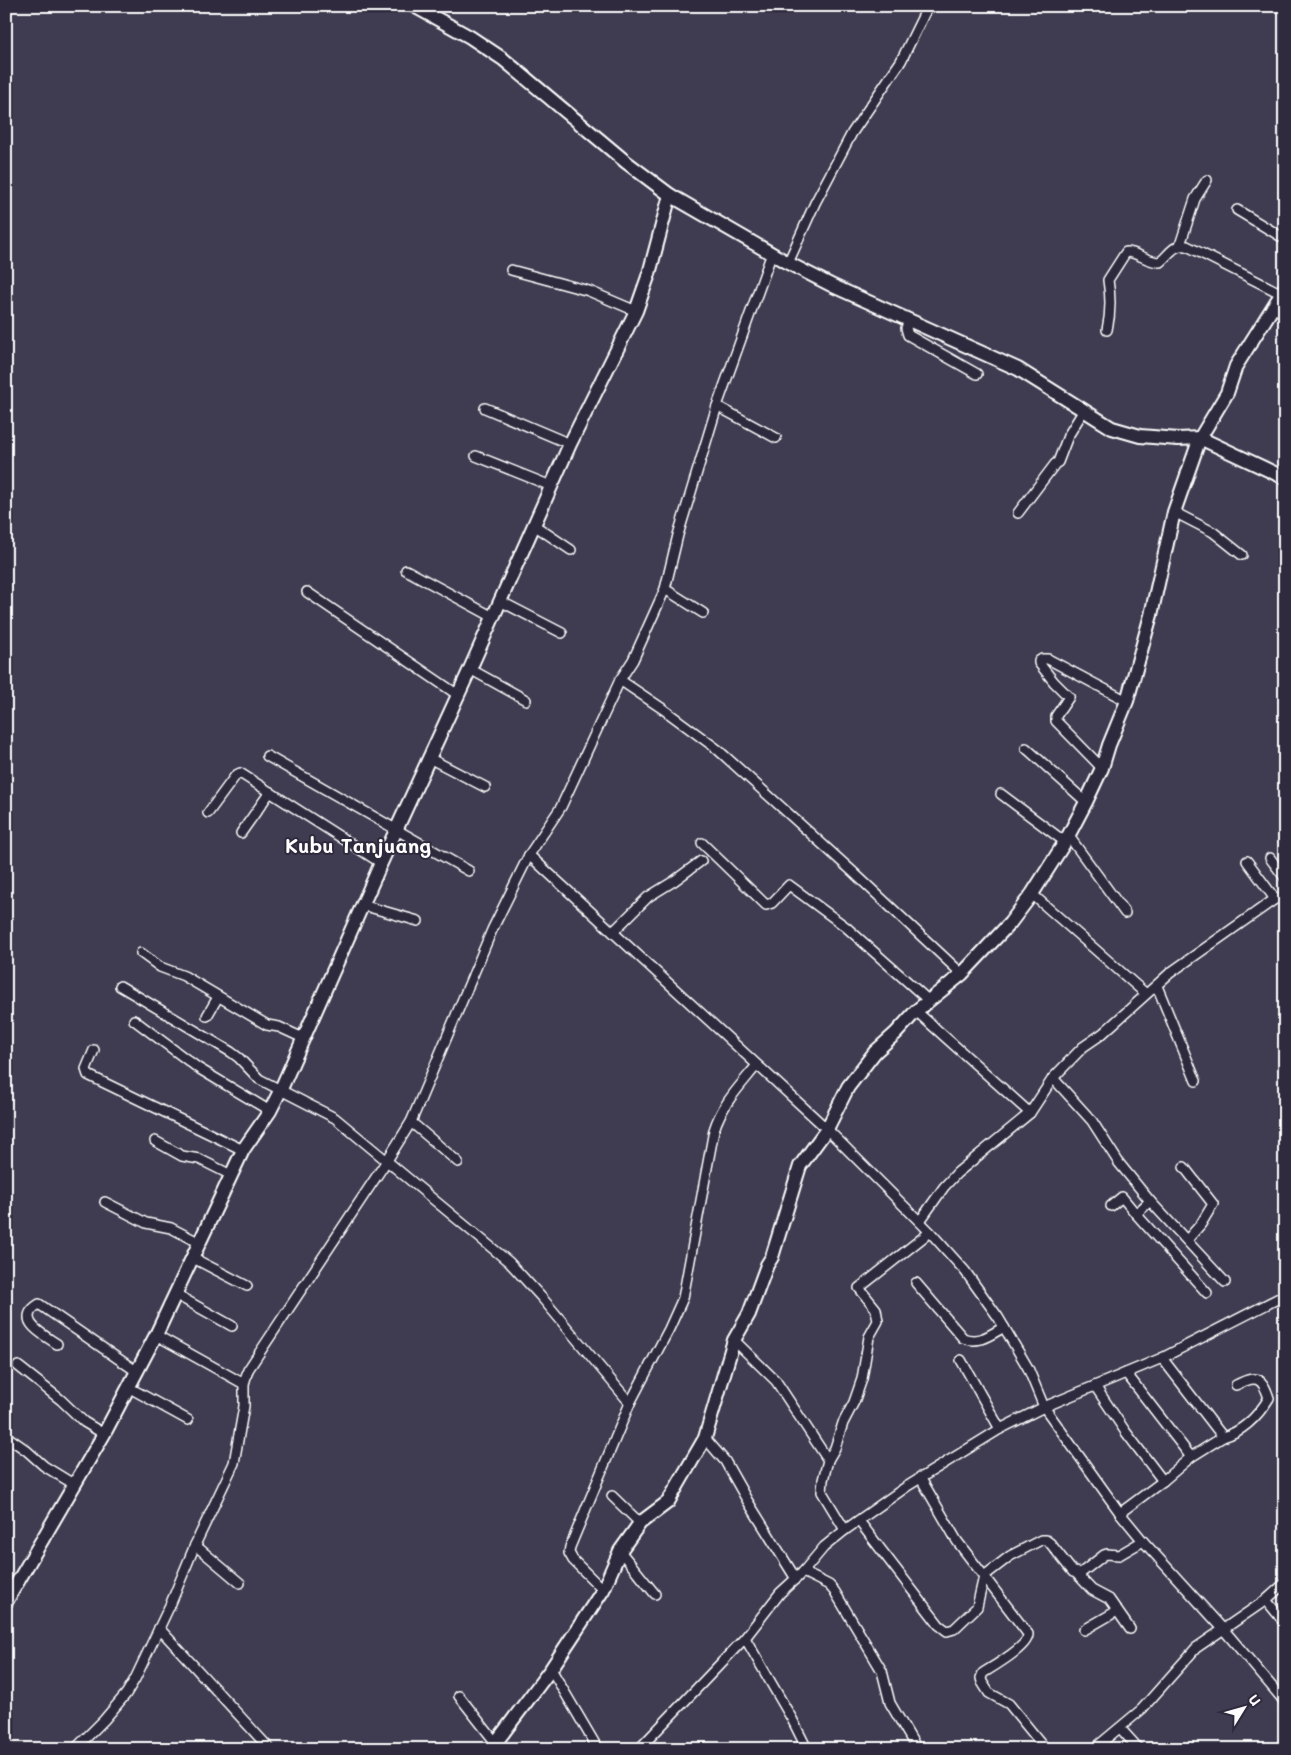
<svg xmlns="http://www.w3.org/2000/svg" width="1291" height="1755" font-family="Mali,sans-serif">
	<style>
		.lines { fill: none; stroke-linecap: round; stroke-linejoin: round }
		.street-casing { stroke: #fff; stroke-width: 12 }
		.secondary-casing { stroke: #fff; stroke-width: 16 }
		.street { stroke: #2f2a3d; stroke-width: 9 }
		.secondary { stroke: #2f2a3d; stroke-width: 12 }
		.labels { text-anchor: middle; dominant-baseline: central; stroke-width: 4; stroke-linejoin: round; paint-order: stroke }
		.quarter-label { font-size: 20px; font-weight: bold; fill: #fff; stroke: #2f2a3d }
	</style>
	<rect width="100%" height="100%" fill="#3f3c51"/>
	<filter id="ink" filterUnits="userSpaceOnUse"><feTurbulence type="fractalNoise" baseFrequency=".02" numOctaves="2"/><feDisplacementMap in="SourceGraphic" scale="10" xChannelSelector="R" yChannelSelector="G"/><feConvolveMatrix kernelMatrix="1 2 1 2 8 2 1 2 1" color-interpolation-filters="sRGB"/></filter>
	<g filter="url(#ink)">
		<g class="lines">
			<defs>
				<g id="street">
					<path d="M 1237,210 L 1285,239"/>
					<path d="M 1180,245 L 1195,199 L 1207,180"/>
					<path d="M 788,263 L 815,203 L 852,133 L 901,61 L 928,6"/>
					<path d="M 511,270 L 589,291 L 636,311"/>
					<path d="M 1273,307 L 1285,314"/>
					<path d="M 909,320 L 906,328 L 908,335 L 977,374"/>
					<path d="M 1107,330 C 1111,313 1111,298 1108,280 L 1126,252 C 1138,252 1147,262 1160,262 C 1170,254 1173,244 1187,246 L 1282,294"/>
					<path d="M 717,406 L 776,438"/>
					<path d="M 485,408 L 570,444"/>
					<path d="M 476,456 L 551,486"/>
					<path d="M 1174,512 L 1213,532 L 1242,555"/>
					<path d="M 1018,513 L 1055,464 L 1058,462 L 1068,436 L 1084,410"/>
					<path d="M 534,525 L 571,550"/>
					<path d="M 406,570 L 493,617"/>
					<path d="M 665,589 L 703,613"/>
					<path d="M 307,592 L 458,695"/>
					<path d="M 500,601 L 562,633"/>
					<path d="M 470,669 L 526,700"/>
					<path d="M 620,680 L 663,709 L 717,749 L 852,871 L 962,974"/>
					<path d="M 1026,748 L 1086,802"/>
					<path d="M 267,756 L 469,871"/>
					<path d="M 429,758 L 485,787"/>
					<path d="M 1102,768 L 1056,721 L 1056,716 L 1069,697 L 1054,682 L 1039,663 L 1039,661 L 1042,659 L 1048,659 L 1127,701"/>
					<path d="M 1001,794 L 1065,842"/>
					<path d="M 208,813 L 236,775 L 240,773 L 381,863"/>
					<path d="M 241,833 L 270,792"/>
					<path d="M 1068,835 L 1125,913"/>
					<path d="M 702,843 L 766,905 L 772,903 L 789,885 L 846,927 L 928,1000"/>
					<path d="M 529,855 L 827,1129 L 930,1232 L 965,1271 L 998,1317 L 1028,1368 L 1044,1407 L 1120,1513 L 1143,1541 L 1224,1630 L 1285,1702"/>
					<path d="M 1270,858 L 1285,878"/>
					<path d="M 1247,861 L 1275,899"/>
					<path d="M 1032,894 L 1146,994"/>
					<path d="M 362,905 L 418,921"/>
					<path d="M 613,932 L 648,897 L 674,881 L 701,861"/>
					<path d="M 141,953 L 160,967 L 184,976 L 267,1025 L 279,1027 L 303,1038"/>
					<path d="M 120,986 L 231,1052 L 239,1058 L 259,1079 L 335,1118 L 509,1262 L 543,1299 L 630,1403"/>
					<path d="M 1157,986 L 1196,1081"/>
					<path d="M 916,1011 L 1030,1113"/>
					<path d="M 207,1016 L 218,997"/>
					<path d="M 134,1020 L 198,1068 L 270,1111"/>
					<path d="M 94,1050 L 86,1069 L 88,1075 L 243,1150"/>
					<path d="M 1053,1078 L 1092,1121 L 1119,1163 L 1150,1201 L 1225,1282"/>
					<path d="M 411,1122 L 458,1162"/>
					<path d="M 155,1141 L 182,1156 L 199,1159 L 231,1175"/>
					<path d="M 1184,1167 L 1213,1204 L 1201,1224 L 1187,1240"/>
					<path d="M 1150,1201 L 1136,1214 L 1207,1293"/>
					<path d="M 105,1202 L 146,1223 L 171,1228 L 200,1243"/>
					<path d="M 1111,1206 L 1122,1197 L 1136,1214"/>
					<path d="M 920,1221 L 944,1187 L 957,1173 L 1030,1113 L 1053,1078 L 1083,1047 L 1102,1034 L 1170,973 L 1275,899 L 1285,898"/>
					<path d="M 193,1258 L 247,1286"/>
					<path d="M 916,1283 L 963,1338 C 979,1344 990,1335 1004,1327"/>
					<path d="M 175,1294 L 232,1326"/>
					<path d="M 156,1335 L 244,1384"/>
					<path d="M 734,1340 L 776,1381 L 828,1460 L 823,1480 L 822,1492 L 845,1530"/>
					<path d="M 57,1344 C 44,1335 13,1320 39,1304 L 136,1371"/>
					<path d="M 961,1360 L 1000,1429"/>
					<path d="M 18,1366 L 61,1400 L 84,1422 L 104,1434"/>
					<path d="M 1126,1373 L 1191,1457"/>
					<path d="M 1095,1386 L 1125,1431 L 1163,1481"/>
					<path d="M 128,1387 L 188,1420"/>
					<path d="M 6,1436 L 26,1450 L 44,1466 L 75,1485"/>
					<path d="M 1223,1437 C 1244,1431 1258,1416 1269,1398 C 1262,1376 1256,1375 1236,1385"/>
					<path d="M 705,1438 L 725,1461 L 747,1500 L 796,1579"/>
					<path d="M 828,1460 L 835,1448 L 843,1423 L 854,1402 L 862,1379 L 869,1337 L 878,1321 L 876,1309 L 859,1288 L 930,1232"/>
					<path d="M 920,1477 L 957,1541 L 1028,1634 C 1029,1646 994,1666 983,1673 L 981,1678 L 982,1682 L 989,1693 L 1009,1704 L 1044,1747 L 1049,1749"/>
					<path d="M 612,1496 L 640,1523"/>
					<path d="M 1120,1513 L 1163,1481 L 1191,1457 L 1223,1437 L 1162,1358"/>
					<path d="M 859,1521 L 939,1625 L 947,1631 L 954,1629 L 977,1607 L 984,1576 L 1010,1556 L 1041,1540 L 1046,1540 L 1050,1543 L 1073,1572 L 1081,1573 L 1104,1555 L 1107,1554 L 1119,1555 L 1143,1541"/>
					<path d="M 195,1545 L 240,1583"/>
					<path d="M 620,1551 L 655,1594"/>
					<path d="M 803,1572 L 829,1585 L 835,1592 L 882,1671 L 890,1703 L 917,1749"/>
					<path d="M 1076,1573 L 1092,1590 L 1109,1599 L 1130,1629"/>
					<path d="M 603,1590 L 573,1560 L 569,1553 L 570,1547 L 630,1403 L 669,1329 L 683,1298 L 714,1130 C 722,1104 740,1086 757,1065"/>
					<path d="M 1266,1600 L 1285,1623"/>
					<path d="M 159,1628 L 270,1749"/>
					<path d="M 1084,1630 L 1117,1611"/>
					<path d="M 745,1638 L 792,1719 L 807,1749"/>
					<path d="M 551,1669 L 598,1749"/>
					<path d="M 459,1696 L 496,1743"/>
					<path d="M 1120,1728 L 1139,1749"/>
					<path d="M 75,1749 L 104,1720 L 126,1694 L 135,1679 L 171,1603 L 195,1545 L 234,1463 L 244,1406 L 244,1384 L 248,1370 L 386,1162 L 411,1122 L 492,930 L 529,855 L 561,807 L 620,680 L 633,660 L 665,589 L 678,535 L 717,406 L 772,253"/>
					<path d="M 639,1749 L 745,1638 L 780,1593 L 803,1572 L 824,1547 L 845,1530 L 906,1487 L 1000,1429 L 1044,1407 L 1162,1358 L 1285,1295"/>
					<path d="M 1094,1749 L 1142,1709 L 1196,1648 L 1266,1600 L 1285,1583"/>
				</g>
				<g id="secondary">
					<path d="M 414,6 L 470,37 L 503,59 L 626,162 L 670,195 L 788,263 L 833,286 L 1018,369 L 1112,428 L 1140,436 L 1178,439 L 1200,438 L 1285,478"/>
					<path d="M 6,1602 L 104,1434 L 156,1335 L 243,1150 L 270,1111 L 281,1089 L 381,863 L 470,669 L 570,444 L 636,311 L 649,274 L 670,195"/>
					<path d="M 491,1749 L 551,1669 L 603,1590 L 620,1551 L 640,1523 L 668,1502 L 705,1438 L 734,1340 L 749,1314 L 767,1265 L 772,1257 L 800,1166 L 827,1129 L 848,1087 L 875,1052 L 896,1033 L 916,1011 L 962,974 L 1010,923 L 1032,894 L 1065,842 L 1086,802 L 1102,768 L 1109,745 L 1127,701 L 1151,615 L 1174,512 L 1200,438 L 1227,393 L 1236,366 L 1285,288"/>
					<path d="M 1282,1749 L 1285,1746"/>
				</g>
			</defs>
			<use href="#street" class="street-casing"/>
			<use href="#secondary" class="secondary-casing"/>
			<use href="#street" class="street"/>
			<use href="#secondary" class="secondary"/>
		</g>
	</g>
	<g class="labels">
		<g class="quarter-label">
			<text x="358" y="845">Kubu Tanjuang</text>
		</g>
	</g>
	<rect width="1291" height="1755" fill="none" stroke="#2f2a3d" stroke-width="25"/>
	<rect x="12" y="12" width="1266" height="1730" fill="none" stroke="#fff" stroke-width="2" filter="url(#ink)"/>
	<g transform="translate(1244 1708) rotate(53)" stroke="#2f2a3d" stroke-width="4" paint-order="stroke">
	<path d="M0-4L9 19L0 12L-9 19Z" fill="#ffffff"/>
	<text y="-8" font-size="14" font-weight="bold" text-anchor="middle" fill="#ffffff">U</text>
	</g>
</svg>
